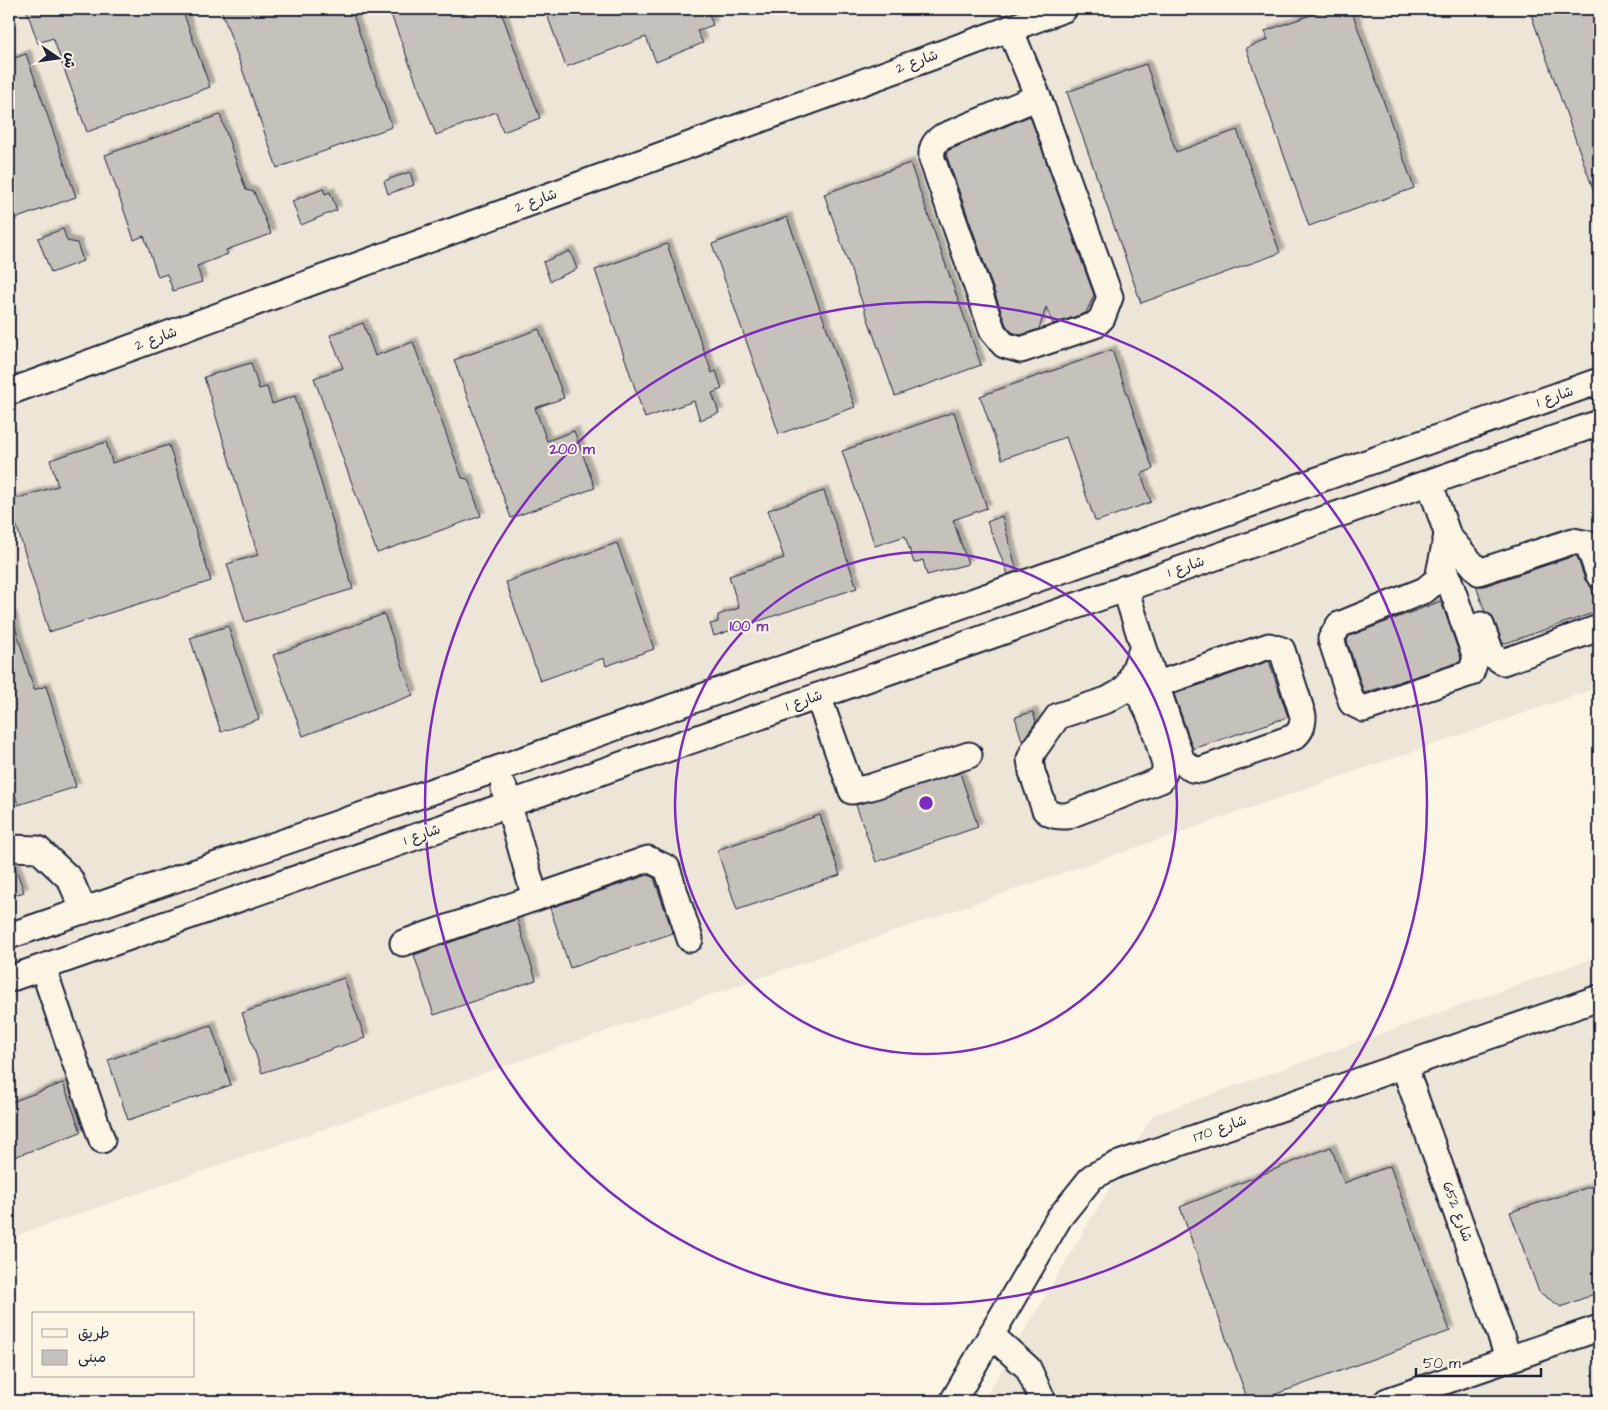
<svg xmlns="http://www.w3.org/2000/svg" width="1608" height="1410" font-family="'Architects Daughter','Playpen Sans Arabic',sans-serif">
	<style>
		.built { fill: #ece5d8 }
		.building { fill: #c6c1bb; stroke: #22223b; filter: url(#shadow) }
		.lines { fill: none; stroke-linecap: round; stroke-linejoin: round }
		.minor-casing { stroke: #22223b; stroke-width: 29 }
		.minor { stroke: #fcf5e5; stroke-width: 25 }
		.ring { fill: none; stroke: #7b2cbf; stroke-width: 2.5 }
		.labels { text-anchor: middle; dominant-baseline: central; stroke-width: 4; stroke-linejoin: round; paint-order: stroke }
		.street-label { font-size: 14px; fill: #22223b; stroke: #fcf5e5 }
		.centre { fill: #7b2cbf; stroke: #fcf5e5; stroke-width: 2.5 }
		.ring-label { font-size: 15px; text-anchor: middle; font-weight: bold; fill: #7b2cbf; stroke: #fcf5e5; stroke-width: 4; stroke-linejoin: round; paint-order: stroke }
	</style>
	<defs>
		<filter id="shadow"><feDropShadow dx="4.5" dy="-4.5" stdDeviation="1" flood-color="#0004"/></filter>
	</defs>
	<rect width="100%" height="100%" fill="#fcf5e5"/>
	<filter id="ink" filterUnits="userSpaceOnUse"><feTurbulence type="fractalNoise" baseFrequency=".02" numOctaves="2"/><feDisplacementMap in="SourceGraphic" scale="10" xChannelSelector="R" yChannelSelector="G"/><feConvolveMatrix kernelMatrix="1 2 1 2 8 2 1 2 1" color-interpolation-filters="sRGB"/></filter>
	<g filter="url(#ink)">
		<g class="built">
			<path d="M 9,9 L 1599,9 L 1599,687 L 9,1238 Z"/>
			<path d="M 1599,956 L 1599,1401 L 983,1401 L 1153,1115 Z"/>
		</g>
		<g class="building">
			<path d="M 26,9 L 182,9 L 210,87 L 87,132 L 53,38 L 38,43 Z"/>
			<path d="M 221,9 L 351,9 L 392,127 L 277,168 Z"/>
			<path d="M 389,9 L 500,9 L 540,118 L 503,132 L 496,112 L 436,135 Z"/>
			<path d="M 545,9 L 707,9 L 713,25 L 697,31 L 703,43 L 656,62 L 646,37 L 566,67 Z"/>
			<path d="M 1328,9 L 1351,9 L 1414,188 L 1309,226 L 1246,48 L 1268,40 L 1265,31 Z"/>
			<path d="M 1529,9 L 1599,9 L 1599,199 L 1597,200 Z"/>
			<path d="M 26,54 L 76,197 L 9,221 L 9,60 Z"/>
			<path d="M 1146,64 L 1176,152 L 1237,130 L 1280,253 L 1141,303 L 1067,92 Z"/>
			<path d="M 220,115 L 246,190 L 254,192 L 271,234 L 226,250 L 228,254 L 197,266 L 202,282 L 173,291 L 167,274 L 158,277 L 144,236 L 134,240 L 105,155 Z"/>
			<path d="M 1030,116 L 1094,295 L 1086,313 L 1053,324 L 1046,307 L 1039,329 L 1021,335 L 1012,332 L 1006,325 L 946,154 L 949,150 Z"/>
			<path d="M 910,163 L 981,365 L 895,396 L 824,194 Z"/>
			<path d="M 410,172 L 414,185 L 388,194 L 384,181 Z"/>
			<path d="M 323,189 L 325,194 L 330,192 L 337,210 L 301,225 L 292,201 Z"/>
			<path d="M 787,217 L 855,407 L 779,434 L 712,244 Z"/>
			<path d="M 63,229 L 67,241 L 77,243 L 83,261 L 51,273 L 38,238 Z"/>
			<path d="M 667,244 L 702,345 L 712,373 L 716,371 L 722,389 L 712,393 L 719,413 L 700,420 L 694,401 L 645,418 L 595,270 Z"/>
			<path d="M 570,251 L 577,269 L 550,281 L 543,262 Z"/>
			<path d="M 363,323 L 375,356 L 413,342 L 462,478 L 468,479 L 481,516 L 377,553 L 314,378 L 343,368 L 330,335 Z"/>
			<path d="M 539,329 L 564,398 L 535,408 L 547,441 L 574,431 L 595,488 L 511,518 L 454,360 Z"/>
			<path d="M 1112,350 L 1153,469 L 1141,474 L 1151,502 L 1098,521 L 1095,521 L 1066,437 L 1002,459 L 980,396 Z"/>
			<path d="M 251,363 L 259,389 L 267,387 L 272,404 L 295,396 L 353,589 L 245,622 L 227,564 L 258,555 L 204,377 Z"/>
			<path d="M 954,412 L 987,508 L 953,520 L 968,564 L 927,575 L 923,560 L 914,563 L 905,536 L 875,546 L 842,451 Z"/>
			<path d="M 106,442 L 112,463 L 169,445 L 211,581 L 49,632 L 9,501 L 58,486 L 50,460 Z"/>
			<path d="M 824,491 L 857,588 L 714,636 L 710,624 L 718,622 L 718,615 L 739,608 L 729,576 L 784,558 L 768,510 Z"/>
			<path d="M 1002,516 L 1017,571 L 1008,574 L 987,522 Z"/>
			<path d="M 617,543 L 654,649 L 606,666 L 604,658 L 540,681 L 506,582 Z"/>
			<path d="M 1574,556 L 1577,556 L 1585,580 L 1591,587 L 1599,611 L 1503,644 L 1494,620 L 1485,612 L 1476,586 L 1484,586 Z"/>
			<path d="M 1441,601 L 1461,658 L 1460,662 L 1364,693 L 1347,641 L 1349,636 Z"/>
			<path d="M 384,614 L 413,695 L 303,736 L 273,655 Z"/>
			<path d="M 12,616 L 34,690 L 46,686 L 76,787 L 18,805 L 9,775 L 9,617 Z"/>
			<path d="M 228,626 L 259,719 L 221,732 L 190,638 Z"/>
			<path d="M 1269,661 L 1288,717 L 1193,749 L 1174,694 Z"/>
			<path d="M 1033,712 L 1036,722 L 1022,741 L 1015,717 Z"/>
			<path d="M 960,773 L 978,827 L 876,862 L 856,805 Z"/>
			<path d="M 820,815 L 840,875 L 737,910 L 717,850 Z"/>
			<path d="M 9,862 L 14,863 L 24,892 L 9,897 Z"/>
			<path d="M 648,875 L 654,878 L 673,933 L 570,968 L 550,908 Z"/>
			<path d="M 517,919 L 536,980 L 434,1015 L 414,955 Z"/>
			<path d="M 344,978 L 365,1038 L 262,1073 L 242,1013 Z"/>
			<path d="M 211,1025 L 231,1085 L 128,1120 L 108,1060 Z"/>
			<path d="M 63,1083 L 81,1132 L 9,1159 L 9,1103 Z"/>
			<path d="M 1331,1147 L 1344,1183 L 1390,1166 L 1450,1331 L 1257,1401 L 1248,1401 L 1180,1207 Z"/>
			<path d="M 1599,1184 L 1599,1292 L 1561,1307 L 1539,1292 L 1510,1212 Z"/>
		</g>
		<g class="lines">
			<defs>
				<g id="minor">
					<path d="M 1010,29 L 1038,97 L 1110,297 L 1102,318 L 1095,325 L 1021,350 L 1004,345 L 993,332 L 932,159 C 931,149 933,143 942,137 L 1038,97"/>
					<path d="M 9,392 L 1064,9"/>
					<path d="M 1430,484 L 1453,550"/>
					<path d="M 1447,535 L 1479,572 L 1573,541 L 1588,544 L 1599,575"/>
					<path d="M 1443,563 L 1476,658 L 1471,673 L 1364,709 L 1352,703 L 1331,639 L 1339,625 L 1425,590 L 1438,579 L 1447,535"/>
					<path d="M 1125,588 C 1143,646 1162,704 1182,761 L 1192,769 L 1201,770 L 1294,737 C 1301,731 1303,726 1303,716 L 1282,650 L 1269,646 L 1155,685"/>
					<path d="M 1481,625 L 1492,655 L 1503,662 L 1599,628"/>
					<path d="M 1129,684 C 1152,704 1157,740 1166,768 L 1161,780 L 1067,816 C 1058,816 1052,816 1045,810 L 1032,772 L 1030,759 L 1034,750 L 1058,716 L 1107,700 L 1121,692 L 1129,684 L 1143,647"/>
					<path d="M 818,696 L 852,791 L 871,787 L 969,755"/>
					<path d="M 9,848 L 38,849 L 70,879 L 84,911"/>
					<path d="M 535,898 L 648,859 L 667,868 L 690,939"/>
					<path d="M 9,936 L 497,769 L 1599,381"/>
					<path d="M 403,943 L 535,898 L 504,788"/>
					<path d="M 43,968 L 102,1140"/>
					<path d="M 9,979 L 1599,423"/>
					<path d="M 1404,1066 L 1509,1359"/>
					<path d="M 991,1335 L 1028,1368 L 1043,1401"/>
					<path d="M 953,1401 L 1059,1218 L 1092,1177 L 1116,1165 L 1599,998"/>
					<path d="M 1387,1401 L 1599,1328"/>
				</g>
			</defs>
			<use href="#minor" class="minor-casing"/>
			<use href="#minor" class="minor"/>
		</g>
	</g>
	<g class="ring">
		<circle cx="926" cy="803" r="251"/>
		<circle cx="926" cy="803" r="501"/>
	</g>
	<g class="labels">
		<g class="street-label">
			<text transform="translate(917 62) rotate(-20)">شارع 2</text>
			<text transform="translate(536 201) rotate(-20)">شارع 2</text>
			<text transform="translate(156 339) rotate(-20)">شارع 2</text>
			<text transform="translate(1555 397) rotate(-19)">شارع 1</text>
			<text transform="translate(1186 567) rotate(-19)">شارع 1</text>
			<text transform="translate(804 701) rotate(-19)">شارع 1</text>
			<text transform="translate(422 835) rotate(-19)">شارع 1</text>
			<text transform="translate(1220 1129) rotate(-19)">شارع 170</text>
			<text transform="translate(1457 1212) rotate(70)">شارع 652</text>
		</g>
	</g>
	<circle cx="926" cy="803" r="8" class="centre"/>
	<g class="ring-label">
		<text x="572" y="454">200 m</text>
		<text x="749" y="631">100 m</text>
	</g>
	<rect width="1608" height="1410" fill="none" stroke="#fcf5e5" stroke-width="30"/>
	<rect x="15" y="15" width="1578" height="1380" fill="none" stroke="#22223b" stroke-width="2" filter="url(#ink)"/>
	<rect x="32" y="1312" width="162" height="65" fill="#fcf5e5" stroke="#a5a1a1"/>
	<rect x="42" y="1329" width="25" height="8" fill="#fcf5e5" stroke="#a5a1a1"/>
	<text x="78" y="1338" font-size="15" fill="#22223b">طريق</text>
	<rect x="42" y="1350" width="25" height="15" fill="#c6c1bb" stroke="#a5a1a1"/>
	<text x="78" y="1362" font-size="15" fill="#22223b">مبنى</text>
	<g transform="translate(58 58) rotate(103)" stroke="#fcf5e5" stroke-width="4" paint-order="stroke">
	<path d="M0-4L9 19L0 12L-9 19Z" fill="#22223b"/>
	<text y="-8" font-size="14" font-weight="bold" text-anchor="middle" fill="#22223b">ش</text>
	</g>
	<path d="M1416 1368v8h125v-8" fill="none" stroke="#22223b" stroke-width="2.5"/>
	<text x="1423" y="1368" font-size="15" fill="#22223b" stroke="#fcf5e5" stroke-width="4" paint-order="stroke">50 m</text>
</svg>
